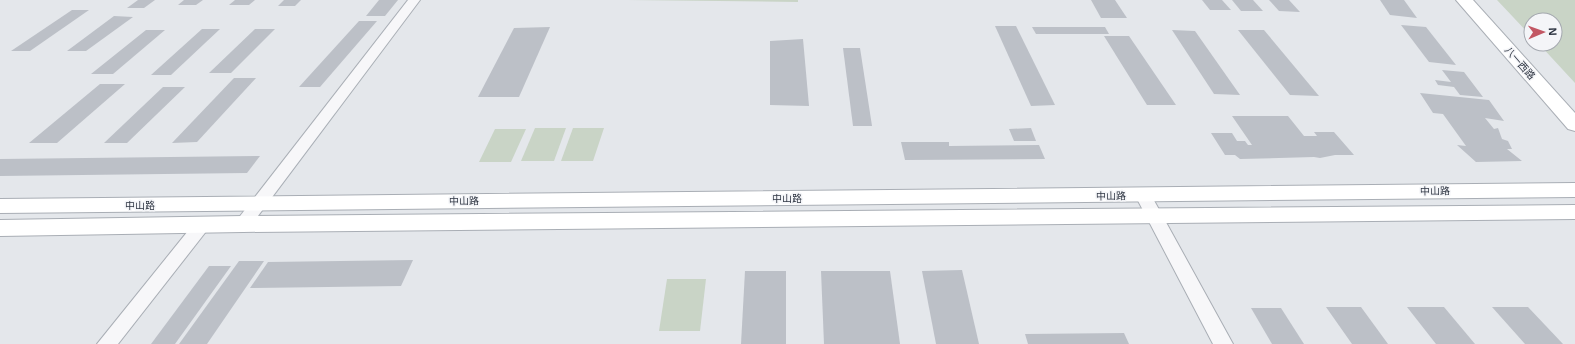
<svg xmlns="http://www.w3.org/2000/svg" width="1575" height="344" font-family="Helvetica,'Noto Sans SC',sans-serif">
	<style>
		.green { fill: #c9d4c6 }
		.building { fill: #bcc0c7 }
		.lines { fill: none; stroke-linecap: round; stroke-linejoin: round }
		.street-casing { stroke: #a9aeb5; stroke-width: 2 }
		.secondary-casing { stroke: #a9aeb5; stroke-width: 2 }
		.street { fill: #f7f7f9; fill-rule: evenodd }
		.secondary { fill: #fff; fill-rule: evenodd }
		.labels { text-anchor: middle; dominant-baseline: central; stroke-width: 3; stroke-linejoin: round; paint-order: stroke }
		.street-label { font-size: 10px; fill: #2d3441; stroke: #f4f5f8 }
	</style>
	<rect width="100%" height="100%" fill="#e4e7eb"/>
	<g class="green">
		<path d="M 628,0 L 798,0 L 798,2 Z"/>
		<path d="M 1497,0 L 1575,0 L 1575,83 L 1539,44 L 1555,44 L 1555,20 L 1531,20 L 1531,36 Z"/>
		<path d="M 535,128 L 566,128 L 554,161 L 521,161 Z"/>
		<path d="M 573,128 L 604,128 L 593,161 L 561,161 Z"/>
		<path d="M 495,129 L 526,129 L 511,162 L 479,162 Z"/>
		<path d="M 667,279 L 706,279 L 700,331 L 659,331 Z"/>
	</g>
	<g class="building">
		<path d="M 138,0 L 155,0 L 144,8 L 127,8 Z"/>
		<path d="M 184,0 L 203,0 L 196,5 L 178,5 Z"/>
		<path d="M 235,0 L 255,0 L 249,5 L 229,5 Z"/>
		<path d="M 284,0 L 301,0 L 295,6 L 278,6 Z"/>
		<path d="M 379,0 L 398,0 L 385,16 L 366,16 Z"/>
		<path d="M 1091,0 L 1115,0 L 1127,18 L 1101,18 Z"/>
		<path d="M 1202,0 L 1222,0 L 1231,10 L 1210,10 Z"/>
		<path d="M 1232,0 L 1253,0 L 1263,11 L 1241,11 Z"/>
		<path d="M 1269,0 L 1289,0 L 1300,12 L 1279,11 Z"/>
		<path d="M 1380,0 L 1404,0 L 1417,18 L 1390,15 Z"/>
		<path d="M 72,10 L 89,10 L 30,51 L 11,51 Z"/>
		<path d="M 114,16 L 133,17 L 86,51 L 67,51 Z"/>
		<path d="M 359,21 L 377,21 L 320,87 L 299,87 Z"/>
		<path d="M 1401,25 L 1426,27 L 1456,65 L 1429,62 Z"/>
		<path d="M 995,26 L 1016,26 L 1055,105 L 1031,106 Z"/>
		<path d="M 550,27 L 519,97 L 478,97 L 514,28 Z"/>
		<path d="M 1032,27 L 1105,27 L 1109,34 L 1036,34 Z"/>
		<path d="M 202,29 L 220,29 L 171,75 L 151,75 Z"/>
		<path d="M 255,29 L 275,29 L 231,73 L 209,73 Z"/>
		<path d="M 146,30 L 165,30 L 113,74 L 91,74 Z"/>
		<path d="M 1172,30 L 1195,31 L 1240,95 L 1214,94 Z"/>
		<path d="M 1238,30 L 1264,30 L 1319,96 L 1290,95 Z"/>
		<path d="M 1104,36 L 1129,36 L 1176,105 L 1147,105 Z"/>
		<path d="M 803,39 L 809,106 L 770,105 L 770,41 Z"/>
		<path d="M 843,48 L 860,48 L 872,126 L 853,126 Z"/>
		<path d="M 1442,70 L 1464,72 L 1483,97 L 1460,95 L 1454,87 L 1438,85 L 1435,80 L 1451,82 Z"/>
		<path d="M 234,78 L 256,78 L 197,142 L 172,143 Z"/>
		<path d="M 100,84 L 125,84 L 57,143 L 29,143 Z"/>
		<path d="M 163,87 L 185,87 L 127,143 L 104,143 Z"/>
		<path d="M 1420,93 L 1489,100 L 1504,121 L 1485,118 L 1494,129 L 1498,128 L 1502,139 L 1508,141 L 1512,149 L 1507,149 L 1522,161 L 1476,162 L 1457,145 L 1466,146 L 1443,114 L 1433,113 Z"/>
		<path d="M 1232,116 L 1288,116 L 1304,136 L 1317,136 L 1314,132 L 1334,132 L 1354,155 L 1335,155 L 1320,158 L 1314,157 L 1240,159 L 1235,155 L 1225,155 L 1211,133 L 1232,133 L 1237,141 L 1245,141 L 1248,145 L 1252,145 Z"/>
		<path d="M 1031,128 L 1036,141 L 1014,141 L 1009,129 Z"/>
		<path d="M 901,142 L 949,142 L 949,146 L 1039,145 L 1045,159 L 905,160 Z"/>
		<path d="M 260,156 L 247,173 L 0,176 L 0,159 Z"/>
		<path d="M 413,260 L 401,286 L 250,288 L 268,262 Z"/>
		<path d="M 239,261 L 264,261 L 207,344 L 179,344 Z"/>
		<path d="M 209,266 L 231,266 L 175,344 L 151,344 Z"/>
		<path d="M 962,270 L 979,344 L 936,344 L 922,271 Z"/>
		<path d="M 745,271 L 786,271 L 786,344 L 741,344 Z"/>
		<path d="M 821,271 L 890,271 L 900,344 L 824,344 Z"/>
		<path d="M 1326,307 L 1361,307 L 1388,344 L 1352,344 Z"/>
		<path d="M 1407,307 L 1444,307 L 1475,344 L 1436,344 Z"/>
		<path d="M 1492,307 L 1528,307 L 1563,344 L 1525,344 Z"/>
		<path d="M 1251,308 L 1281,308 L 1304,344 L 1272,344 Z"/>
		<path d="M 1124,333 L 1129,344 L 1028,344 L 1025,334 Z"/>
	</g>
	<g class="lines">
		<defs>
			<g id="street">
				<path d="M 408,0 L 420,0 L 249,228 L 243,230 L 237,228 L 234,224 L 237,220 Z"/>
				<path d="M 1143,190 L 1149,191 L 1151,195 L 1233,344 L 1213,344 L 1135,195 L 1137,191 Z"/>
				<path d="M 202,219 L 208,221 L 211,225 L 208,229 L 118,344 L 97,344 L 196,221 Z"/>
			</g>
			<g id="secondary">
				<path d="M 1456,0 L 1473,0 L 1575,113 L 1575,131 L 1568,129 Z"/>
				<path d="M 1575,183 L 1575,197 L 0,213 L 0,199 Z"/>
				<path d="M 1575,205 L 1575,219 L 243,232 L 0,236 L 0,220 L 243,216 Z"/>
			</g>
		</defs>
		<use href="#street" class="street-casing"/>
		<use href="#secondary" class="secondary-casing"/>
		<use href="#street" class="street"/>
		<use href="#secondary" class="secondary"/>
	</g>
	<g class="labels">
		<g class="street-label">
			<text transform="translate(1520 63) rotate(49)">八一西路</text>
			<text transform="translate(1435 191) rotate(-1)">中山路</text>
			<text transform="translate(1111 196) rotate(-1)">中山路</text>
			<text x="787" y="198">中山路</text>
			<text transform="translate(464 201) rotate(-1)">中山路</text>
			<text x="140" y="205">中山路</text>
		</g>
	</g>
	<g transform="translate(1543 32) rotate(88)"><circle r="19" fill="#f4f5f8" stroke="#a4a8af"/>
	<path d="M0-3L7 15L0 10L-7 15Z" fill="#c25764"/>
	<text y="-6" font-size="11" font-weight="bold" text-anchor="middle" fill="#2d3441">N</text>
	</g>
</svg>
